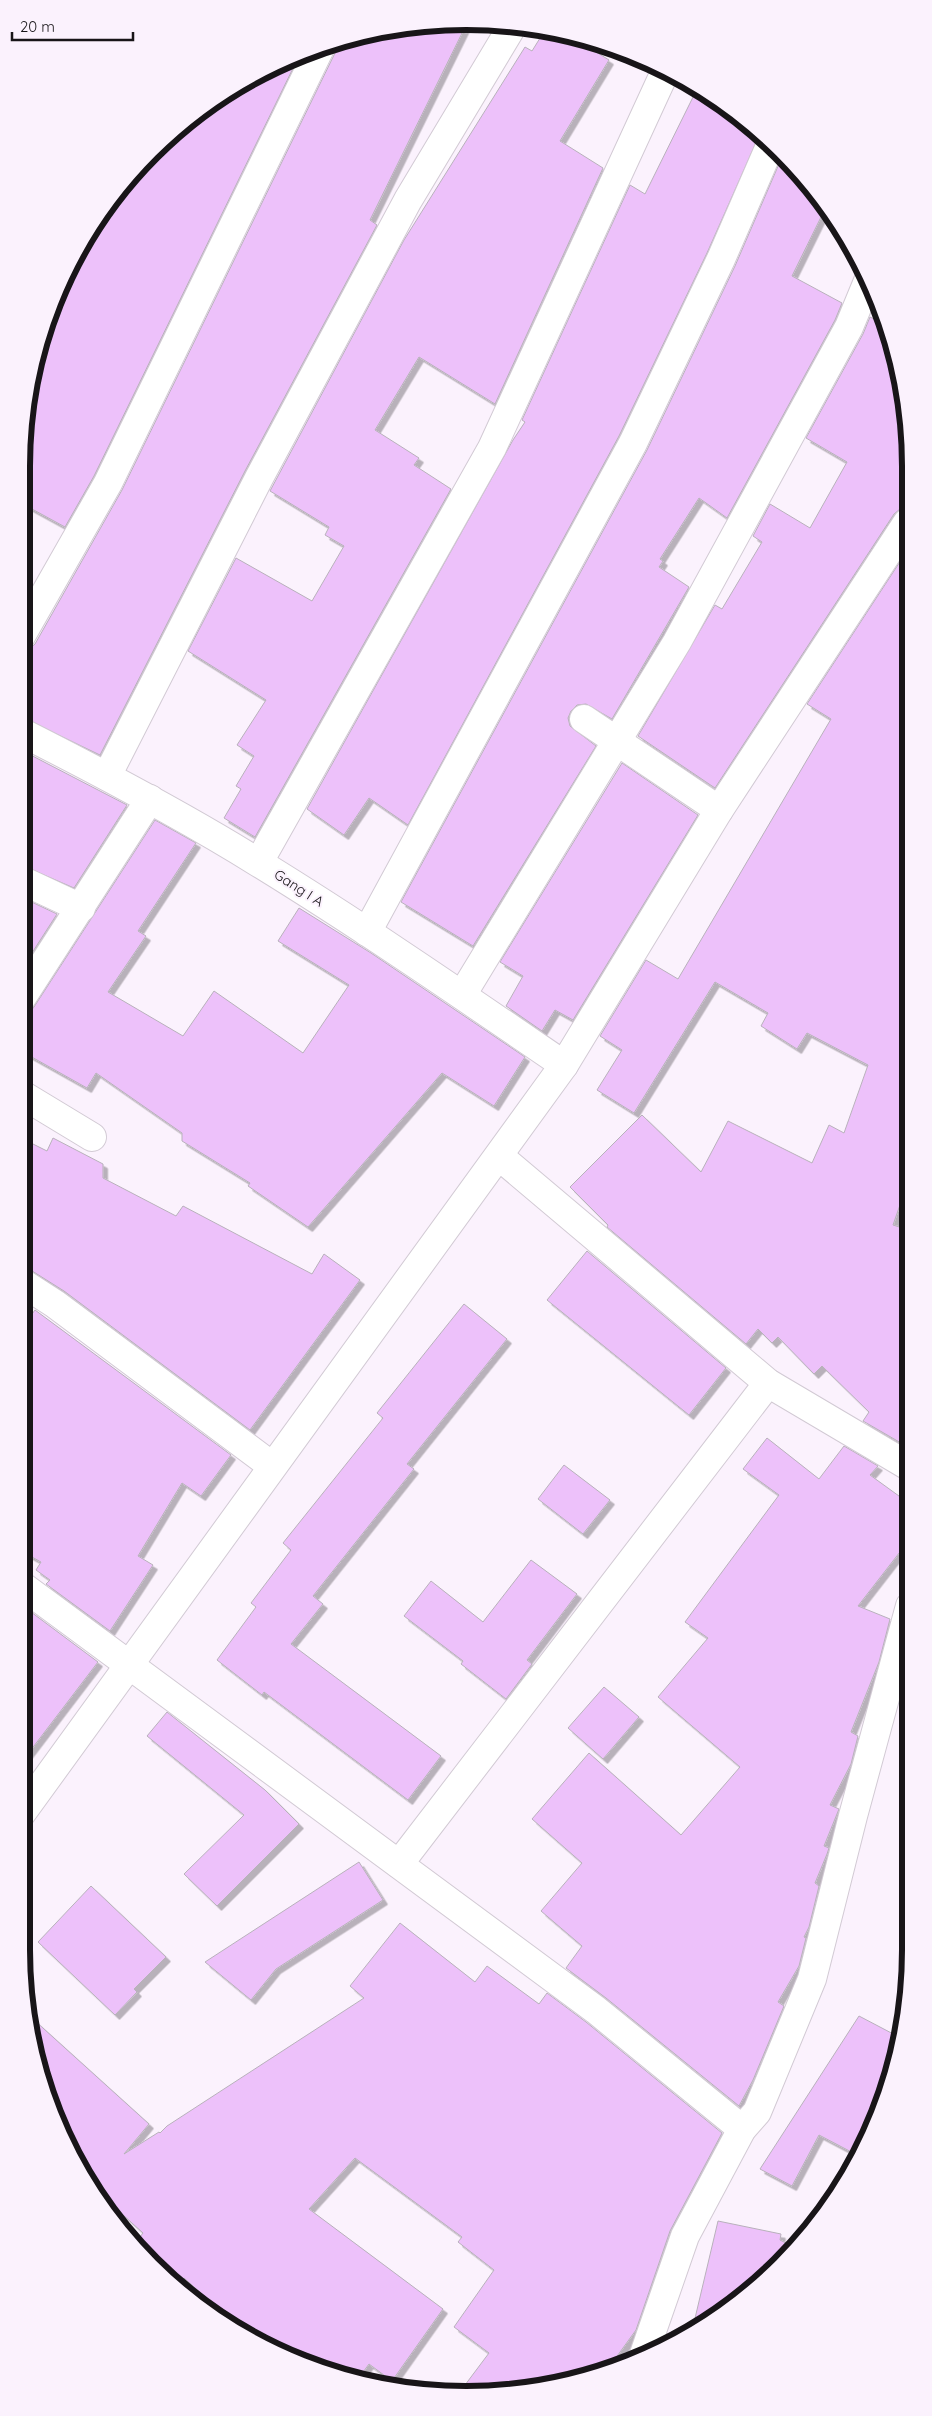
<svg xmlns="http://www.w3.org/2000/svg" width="932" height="2416" font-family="Quicksand,sans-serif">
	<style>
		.building { fill: #edc1fa; stroke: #b8b1bb; filter: url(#shadow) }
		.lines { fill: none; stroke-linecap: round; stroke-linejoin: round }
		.minor-casing { stroke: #d2cad4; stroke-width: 30 }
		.minor { stroke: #fff; stroke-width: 28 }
		.labels { text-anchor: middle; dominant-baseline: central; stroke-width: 4; stroke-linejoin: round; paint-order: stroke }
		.street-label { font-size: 14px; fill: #181518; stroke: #fbf2fd }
		.rim { fill: none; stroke: #181518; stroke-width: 6 }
	</style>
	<defs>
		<filter id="shadow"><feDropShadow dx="4.5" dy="4.5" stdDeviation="0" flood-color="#0004"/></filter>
	</defs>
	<rect width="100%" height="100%" fill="#fbf2fd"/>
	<g class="building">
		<path d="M 467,23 L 370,220 L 377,225 L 245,471 L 100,755 L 21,717 L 21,652 L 28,650 L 35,644 L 122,490 L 335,53 L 336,42 L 408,25 Z"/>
		<path d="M 545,30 L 567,34 L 609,60 L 560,141 L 603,168 L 495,404 L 419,357 L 375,430 L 419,458 L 414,465 L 451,489 L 255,837 L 224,818 L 241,789 L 236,786 L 254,756 L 237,745 L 266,700 L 188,651 L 236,558 L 312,601 L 344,546 L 325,535 L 329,527 L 270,491 L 404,240 L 525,47 L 532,51 Z"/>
		<path d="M 299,56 L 94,476 L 65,527 L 21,503 L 21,466 L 36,351 L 67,269 L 113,195 L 173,131 L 244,81 Z"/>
		<path d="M 697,89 L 713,96 L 759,136 L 707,253 L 619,436 L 408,825 L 369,798 L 344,835 L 307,809 L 513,440 L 525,422 L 522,420 L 630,185 L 645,194 Z"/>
		<path d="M 782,157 L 801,173 L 822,207 L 822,215 L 792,276 L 842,303 L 835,320 L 727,518 L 699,498 L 660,559 L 663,561 L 659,567 L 689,587 L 612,719 L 586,704 L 577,705 L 571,711 L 568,718 L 570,726 L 596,746 L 473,946 L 401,902 L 647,450 L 735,266 Z"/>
		<path d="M 870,317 L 884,324 L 907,408 L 907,507 L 900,509 L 894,514 L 715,788 L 638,736 L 715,605 L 722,609 L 762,542 L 753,536 L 770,504 L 810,528 L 847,462 L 806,438 L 863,334 Z"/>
		<path d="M 907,551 L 909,1179 L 893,1225 L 909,1230 L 909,1435 L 901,1443 L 863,1421 L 869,1412 L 822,1366 L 814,1374 L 778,1337 L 772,1343 L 758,1329 L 746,1344 L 607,1227 L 608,1225 L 570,1187 L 642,1115 L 701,1172 L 728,1121 L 812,1163 L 829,1125 L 844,1133 L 868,1065 L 807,1033 L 797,1049 L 761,1026 L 768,1013 L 715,982 L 634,1113 L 597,1090 L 622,1050 L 600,1036 L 646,960 L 678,979 L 831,719 L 807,704 Z"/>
		<path d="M 21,750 L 127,805 L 74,888 L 21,865 Z"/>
		<path d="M 622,763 L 698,815 L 573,1020 L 555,1010 L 542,1031 L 506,1006 L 523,976 L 500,962 Z"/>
		<path d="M 155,820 L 196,843 L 138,931 L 146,936 L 108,992 L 183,1036 L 214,991 L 303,1053 L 349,985 L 278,941 L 299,908 L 371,953 L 525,1057 L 494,1106 L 442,1073 L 308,1227 L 248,1186 L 250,1183 L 182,1141 L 182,1133 L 96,1073 L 87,1088 L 21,1051 L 21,1014 L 29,1013 L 34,1007 Z"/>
		<path d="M 21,897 L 57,914 L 21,970 Z"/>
		<path d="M 21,1138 L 47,1151 L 53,1138 L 103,1164 L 103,1178 L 176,1216 L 183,1206 L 312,1274 L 324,1254 L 360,1280 L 250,1430 L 64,1291 L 21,1264 Z"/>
		<path d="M 587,1251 L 726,1368 L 689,1415 L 547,1300 Z"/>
		<path d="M 464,1304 L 507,1339 L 407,1464 L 414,1469 L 313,1596 L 323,1604 L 291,1644 L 441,1756 L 408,1800 L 264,1692 L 262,1695 L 217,1660 L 256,1607 L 251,1603 L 291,1550 L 283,1543 L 383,1418 L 377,1413 Z"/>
		<path d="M 35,1310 L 231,1455 L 201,1496 L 182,1483 L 138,1556 L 153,1565 L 110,1631 L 46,1584 L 50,1580 L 36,1570 L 41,1562 L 21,1551 L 21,1329 Z"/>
		<path d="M 767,1438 L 819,1479 L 844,1446 L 878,1466 L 870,1475 L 910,1504 L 910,1539 L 858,1606 L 890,1619 L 879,1662 L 851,1732 L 858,1736 L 851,1764 L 830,1805 L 839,1809 L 824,1846 L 829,1848 L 827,1854 L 815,1883 L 819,1886 L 809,1927 L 804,1937 L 806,1938 L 799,1966 L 778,2002 L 784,2006 L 753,2080 L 739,2106 L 606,1998 L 566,1968 L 582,1946 L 541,1911 L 582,1863 L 532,1819 L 589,1753 L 681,1835 L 740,1767 L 658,1697 L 708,1638 L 685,1622 L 779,1495 L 743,1469 Z"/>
		<path d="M 564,1465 L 610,1500 L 583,1534 L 538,1499 Z"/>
		<path d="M 531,1560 L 577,1594 L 527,1660 L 532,1664 L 506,1699 L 461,1664 L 463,1661 L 404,1616 L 431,1581 L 483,1622 Z"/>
		<path d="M 27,1609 L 98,1662 L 21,1763 L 21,1617 Z"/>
		<path d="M 604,1687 L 639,1717 L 603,1759 L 568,1728 Z"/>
		<path d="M 167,1712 L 265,1790 L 299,1824 L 217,1906 L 184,1874 L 244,1815 L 147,1736 Z"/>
		<path d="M 359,1862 L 383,1900 L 276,1969 L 251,2000 L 205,1962 Z"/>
		<path d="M 91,1886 L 166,1957 L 134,1989 L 137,1992 L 115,2015 L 38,1942 Z"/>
		<path d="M 400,1923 L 475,1982 L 487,1966 L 539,2004 L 547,1993 L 586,2022 L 722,2133 L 670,2231 L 636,2330 L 607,2370 L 553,2386 L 462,2389 L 489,2353 L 454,2327 L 494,2270 L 458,2242 L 462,2237 L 355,2158 L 309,2209 L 443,2309 L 392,2381 L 369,2364 L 358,2379 L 323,2371 L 253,2340 L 184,2278 L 180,2283 L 134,2245 L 143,2233 L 90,2185 L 81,2172 L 45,2094 L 33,2019 L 149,2124 L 124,2154 L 159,2132 L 160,2133 L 167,2126 L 364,1998 L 350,1986 Z"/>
		<path d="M 859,2016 L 899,2037 L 895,2066 L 868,2118 L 874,2121 L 865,2147 L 859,2156 L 819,2135 L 792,2186 L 760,2169 Z"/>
		<path d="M 718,2221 L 781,2234 L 780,2240 L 792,2246 L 713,2320 L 692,2331 Z"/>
	</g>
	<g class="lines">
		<defs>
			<g id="minor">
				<path d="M 21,636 L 108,483 L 321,46"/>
				<path d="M 584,719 L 719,810"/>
				<path d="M 21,732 C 102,773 182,815 259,863 C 363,927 463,996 564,1065"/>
				<path d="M 107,776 L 259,478 L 408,200 L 513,25"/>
				<path d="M 259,862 L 492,448 L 664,74"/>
				<path d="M 21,880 L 81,908"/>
				<path d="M 367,932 L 633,443 L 721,259 L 770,146"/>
				<path d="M 462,995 L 677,642 L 849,327 L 868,281"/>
				<path d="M 21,999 L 150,799"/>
				<path d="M 21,1094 L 92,1137"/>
				<path d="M 499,1156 L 768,1383 L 910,1467"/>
				<path d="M 21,1282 L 55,1304 L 272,1466"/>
				<path d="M 21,1585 L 596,2010 L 742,2129"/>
				<path d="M 21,1814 L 564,1065 L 719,810 L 907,523"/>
				<path d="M 399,1864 L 768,1383"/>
				<path d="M 643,2357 L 685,2236 L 742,2129 L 757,2112 L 812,1979 L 853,1816 L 910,1606"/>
			</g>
		</defs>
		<use href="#minor" class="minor-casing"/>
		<use href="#minor" class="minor"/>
	</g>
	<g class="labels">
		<g class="street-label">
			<text transform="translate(299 888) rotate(33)">Gang I A</text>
		</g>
	</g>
	<path d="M0 0H932V2416H0ZM466 30H466A436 436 0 0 1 902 466V1950A436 436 0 0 1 466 2386H466A436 436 0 0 1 30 1950V466A436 436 0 0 1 466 30Z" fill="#fbf2fd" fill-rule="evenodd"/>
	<path class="rim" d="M466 30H466A436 436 0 0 1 902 466V1950A436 436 0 0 1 466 2386H466A436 436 0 0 1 30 1950V466A436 436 0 0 1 466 30Z"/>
	<path d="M12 32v8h121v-8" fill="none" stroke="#181518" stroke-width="2.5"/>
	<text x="20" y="32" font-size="15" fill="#181518" stroke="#fbf2fd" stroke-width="4" paint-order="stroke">20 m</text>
</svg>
